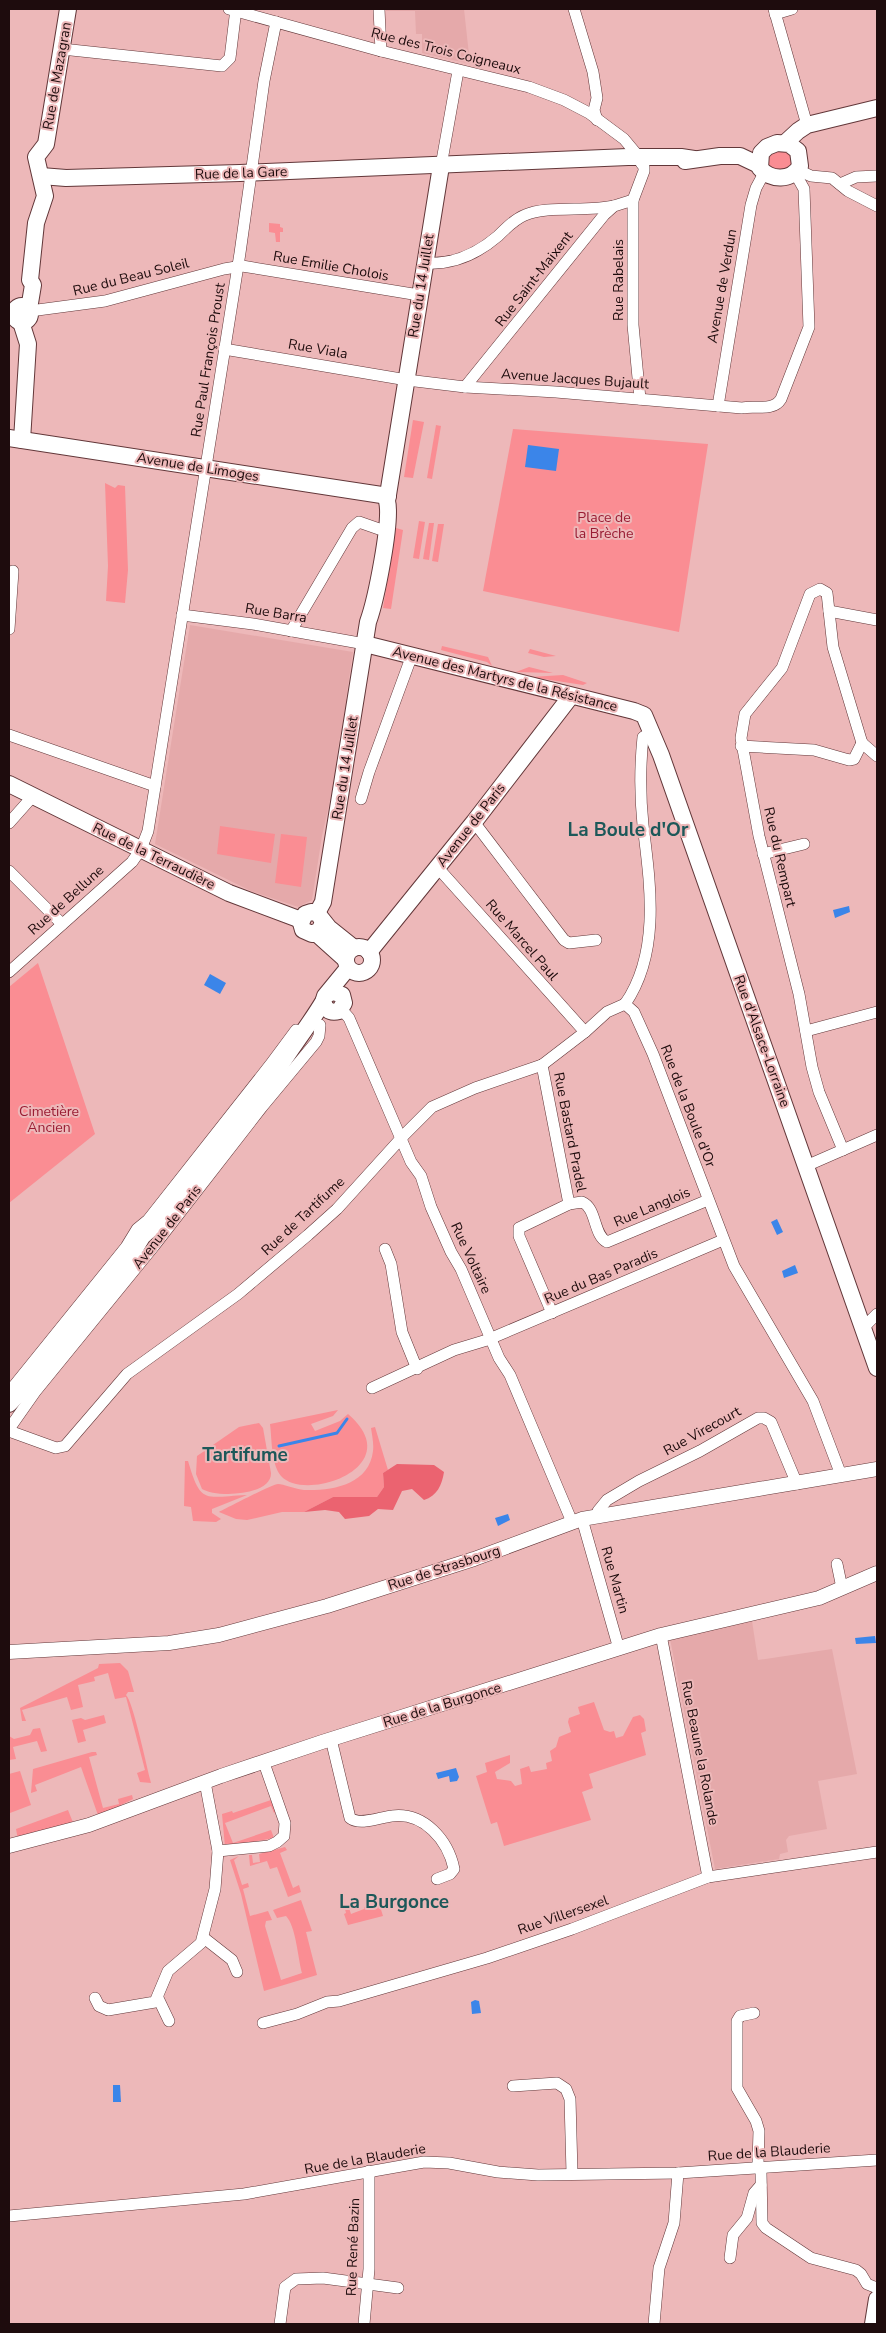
<svg xmlns="http://www.w3.org/2000/svg" width="886" height="2333" font-family="'Nunito Sans',sans-serif">
	<style>
		.built { fill: #e5a9aa }
		.green { fill: #fa8d93 }
		.forest { fill: #eb6370 }
		.water { fill: #3b85e9 }
		.lines { fill: none; stroke-linecap: round; stroke-linejoin: round }
		.stream { stroke: #3b85e9; stroke-width: 3 }
		.minor-casing { stroke: #623739; stroke-width: 12 }
		.tertiary-casing { stroke: #623739; stroke-width: 15 }
		.secondary-casing { stroke: #623739; stroke-width: 18 }
		.minor { stroke: #fff; stroke-width: 11 }
		.tertiary { stroke: #fff; stroke-width: 14 }
		.secondary { stroke: #fff; stroke-width: 16 }
		.labels { text-anchor: middle; dominant-baseline: central; stroke-width: 4; stroke-linejoin: round; paint-order: stroke }
		.street-label { font-size: 14px; fill: #1e0c0d; stroke: #edb8b9 }
		.park-label { font-size: 14px; fill: #991c33; stroke: #edb8b9 }
		.district-label { font-size: 19px; font-weight: bold; fill: #1d5859; stroke: #edb8b9 }
	</style>
	<rect width="100%" height="100%" fill="#edb8b9"/>
	<g class="built">
		<path d="M 386,9 L 464,9 L 470,64 L 422,53 L 422,34 L 416,34 L 415,11 L 386,11 Z"/>
		<path d="M 190,625 L 353,652 L 346,699 L 348,700 L 338,747 L 334,782 L 322,836 L 312,900 L 298,907 L 251,891 L 155,844 Z"/>
		<path d="M 752,1621 L 758,1660 L 832,1649 L 857,1774 L 818,1781 L 827,1829 L 789,1836 L 786,1840 L 788,1852 L 780,1854 L 779,1859 L 715,1869 L 670,1639 Z"/>
	</g>
	<g class="green">
		<path d="M 770,150 L 793,152 L 792,170 L 769,172 L 765,154 Z"/>
		<path d="M 269,223 L 280,224 L 280,227 L 283,228 L 283,232 L 280,232 L 280,242 L 276,242 L 275,233 L 269,232 Z"/>
		<path d="M 413,420 L 424,422 L 413,478 L 404,477 Z"/>
		<path d="M 436,425 L 441,426 L 432,479 L 427,478 Z"/>
		<path d="M 513,429 L 708,444 L 679,632 L 483,591 Z"/>
		<path d="M 105,483 L 115,488 L 118,485 L 125,486 L 128,570 L 125,603 L 106,601 L 108,566 Z"/>
		<path d="M 419,521 L 425,522 L 419,559 L 413,558 Z"/>
		<path d="M 429,523 L 434,523 L 429,560 L 423,559 Z"/>
		<path d="M 438,524 L 444,524 L 438,562 L 432,561 Z"/>
		<path d="M 396,528 L 403,530 L 391,609 L 383,608 Z"/>
		<path d="M 442,646 L 488,657 L 492,666 L 487,662 L 441,650 Z"/>
		<path d="M 530,649 L 556,656 L 544,657 L 528,653 Z"/>
		<path d="M 529,667 L 553,673 L 516,672 Z"/>
		<path d="M 563,675 L 587,683 L 583,685 L 531,677 Z"/>
		<path d="M 220,826 L 275,834 L 271,863 L 217,854 Z"/>
		<path d="M 281,834 L 307,837 L 301,887 L 275,883 Z"/>
		<path d="M 38,963 L 95,1134 L 9,1203 L 9,987 Z"/>
		<path d="M 338,1410 L 333,1416 L 311,1424 L 315,1431 L 340,1421 L 348,1414 C 410,1467 305,1503 281,1476 C 271,1464 272,1439 270,1424 Z"/>
		<path d="M 259,1423 L 263,1428 L 271,1473 C 272,1496 216,1498 202,1489 L 196,1474 L 197,1456 L 239,1427 Z"/>
		<path d="M 375,1427 L 388,1470 L 383,1473 L 384,1487 L 377,1497 L 333,1497 L 304,1512 L 282,1512 L 247,1520 L 236,1519 L 219,1512 C 227,1508 273,1484 278,1484 C 283,1484 296,1489 304,1490 C 332,1491 369,1485 373,1451 C 374,1444 372,1435 371,1428 Z"/>
		<path d="M 185,1461 L 188,1461 C 201,1505 204,1497 247,1495 L 212,1509 L 212,1513 L 221,1519 L 216,1522 L 193,1521 L 191,1507 L 184,1506 Z"/>
		<path d="M 120,1663 L 128,1671 L 134,1692 L 128,1692 L 126,1695 C 133,1701 147,1768 151,1783 L 140,1782 L 137,1773 L 145,1770 L 126,1697 L 115,1699 L 108,1673 L 94,1677 L 95,1681 L 78,1685 L 83,1707 L 71,1710 L 67,1697 L 22,1710 L 26,1721 L 22,1721 L 20,1708 L 98,1668 L 99,1664 Z"/>
		<path d="M 594,1702 L 604,1730 L 610,1732 L 614,1731 L 616,1738 L 623,1736 L 633,1717 L 640,1715 L 644,1719 L 646,1731 L 641,1733 L 646,1755 L 589,1774 L 593,1788 L 582,1792 L 591,1820 L 504,1846 L 497,1822 L 491,1824 L 476,1776 L 487,1772 L 485,1763 L 510,1755 L 510,1763 L 495,1772 L 497,1779 L 511,1781 L 515,1786 L 522,1784 L 520,1769 L 529,1766 L 531,1772 L 547,1769 L 546,1763 L 552,1761 L 550,1751 L 556,1747 L 559,1737 L 571,1732 L 568,1722 L 569,1718 L 580,1714 L 578,1707 Z"/>
		<path d="M 104,1715 L 106,1723 L 83,1730 L 86,1741 L 78,1743 L 72,1720 L 81,1718 L 85,1720 Z"/>
		<path d="M 40,1728 L 47,1751 L 41,1752 L 37,1741 L 13,1747 L 16,1759 L 9,1760 L 9,1736 L 14,1739 L 30,1735 L 33,1729 Z"/>
		<path d="M 92,1752 L 96,1752 L 97,1755 L 89,1757 L 103,1808 L 119,1804 L 118,1799 L 132,1795 L 133,1799 L 121,1805 L 122,1809 L 99,1818 L 81,1767 L 35,1785 L 37,1791 L 31,1793 L 33,1769 Z"/>
		<path d="M 20,1771 L 31,1805 L 10,1813 L 9,1774 Z"/>
		<path d="M 271,1800 L 276,1812 L 274,1813 L 271,1806 L 225,1823 L 233,1843 L 271,1830 L 274,1838 L 225,1847 L 222,1814 L 232,1811 L 233,1813 Z"/>
		<path d="M 68,1810 L 74,1825 L 18,1840 L 16,1829 Z"/>
		<path d="M 285,1847 L 287,1850 L 280,1853 L 293,1888 L 299,1885 L 301,1892 L 288,1897 L 277,1867 L 270,1869 L 267,1861 L 250,1866 L 249,1855 L 252,1855 L 253,1863 L 260,1862 L 259,1854 Z"/>
		<path d="M 239,1856 L 234,1860 L 242,1885 L 248,1883 L 249,1887 L 243,1889 L 250,1916 L 268,1911 L 272,1920 L 266,1921 L 265,1926 L 281,1980 L 302,1973 C 298,1959 296,1926 286,1916 L 277,1918 L 273,1910 L 301,1900 L 312,1931 L 306,1932 L 317,1975 L 264,1991 L 241,1894 L 230,1860 Z"/>
		<path d="M 372,1897 L 373,1901 L 378,1900 L 383,1916 L 348,1925 L 344,1914 L 346,1913 L 345,1909 L 349,1908 L 351,1914 L 364,1909 L 364,1907 L 368,1906 L 366,1899 Z"/>
	</g>
	<path class="forest" d="M 397,1464 L 434,1465 L 444,1472 C 442,1485 437,1496 424,1500 L 412,1489 L 402,1491 L 393,1510 L 378,1509 L 369,1516 L 345,1519 L 339,1512 L 325,1510 L 304,1512 L 333,1497 L 377,1497 L 384,1487 L 383,1473 Z"/>
	<g class="water">
		<path d="M 528,445 L 559,449 L 556,471 L 525,467 Z"/>
		<path d="M 849,906 L 850,912 L 835,918 L 833,910 Z"/>
		<path d="M 210,974 L 226,983 L 220,994 L 204,985 Z"/>
		<path d="M 777,1219 L 783,1232 L 777,1235 L 771,1222 Z"/>
		<path d="M 795,1265 L 798,1273 L 784,1278 L 782,1271 Z"/>
		<path d="M 508,1514 L 510,1520 L 498,1526 L 495,1518 Z"/>
		<path d="M 875,1636 L 876,1643 L 856,1644 L 855,1638 Z"/>
		<path d="M 456,1768 L 459,1777 L 457,1781 L 450,1782 L 449,1776 L 438,1779 L 436,1773 Z"/>
		<path d="M 475,2000 L 479,2001 L 481,2013 L 472,2014 L 471,2002 Z"/>
		<path d="M 113,2085 L 120,2085 L 121,2102 L 113,2102 Z"/>
	</g>
	<g class="lines">
		<path class="stream" d="M 279,1446 L 337,1433 L 347,1419"/>
		<defs>
			<g id="minor">
				<path d="M 229,9 L 381,51 L 529,87 L 564,100 L 589,113 L 624,139 L 639,157"/>
				<path d="M 379,9 L 381,51"/>
				<path d="M 574,9 L 593,72 L 597,98 L 594,110 L 597,120"/>
				<path d="M 774,9 L 807,125"/>
				<path d="M 775,14 L 792,9"/>
				<path d="M 62,49 L 222,66 L 230,58 L 236,9"/>
				<path d="M 441,166 L 458,71"/>
				<path d="M 798,170 L 811,176 L 832,178 L 848,191 L 877,206"/>
				<path d="M 840,184 L 856,177 L 877,176"/>
				<path d="M 425,263 C 453,265 477,254 498,236 C 506,228 515,219 525,215 C 547,205 587,212 613,206"/>
				<path d="M 30,311 L 105,301 L 224,269 L 242,266 L 419,295"/>
				<path d="M 224,349 L 407,380 L 465,387 L 556,392 L 742,408 C 755,405 773,412 781,399 L 809,327 L 804,189 L 795,173"/>
				<path d="M 465,387 L 604,215 L 614,206 L 633,200"/>
				<path d="M 640,399 L 633,325 L 633,200 L 644,171 L 644,167 L 641,163"/>
				<path d="M 718,406 L 751,205 L 756,188 L 764,173"/>
				<path d="M 829,611 L 877,620"/>
				<path d="M 182,615 L 253,624 L 365,644"/>
				<path d="M 9,629 L 13,571"/>
				<path d="M 291,631 L 352,528 L 359,522 L 379,529"/>
				<path d="M 9,735 L 155,786"/>
				<path d="M 862,743 L 877,756"/>
				<path d="M 741,746 L 814,750 L 849,760 L 854,759 L 862,743"/>
				<path d="M 361,799 L 369,772 L 412,655"/>
				<path d="M 474,822 L 564,940 L 569,943 L 596,940"/>
				<path d="M 9,823 L 33,796"/>
				<path d="M 763,854 L 804,844"/>
				<path d="M 438,868 L 585,1032"/>
				<path d="M 9,871 L 62,924"/>
				<path d="M 9,972 L 132,862 L 141,849 L 148,831 L 240,253 L 264,81 L 276,22"/>
				<path d="M 625,1004 L 634,1012 L 653,1054 L 734,1266 L 813,1401 L 841,1475"/>
				<path d="M 625,1004 C 661,952 650,883 643,825 C 640,796 640,766 643,737 L 652,732"/>
				<path d="M 341,1009 L 349,1018 L 411,1162 L 421,1176 L 431,1207 L 451,1252 L 461,1269 L 499,1358 L 510,1375 L 572,1522"/>
				<path d="M 806,1031 L 877,1012"/>
				<path d="M 542,1065 L 569,1204"/>
				<path d="M 843,1150 L 819,1092 L 812,1067 L 799,994 L 759,836 L 741,738 L 745,714 L 782,668 L 810,594 L 820,589 L 827,593 L 833,647 L 862,743"/>
				<path d="M 806,1166 L 877,1135"/>
				<path d="M 385,1249 L 391,1264 L 402,1332 L 417,1369"/>
				<path d="M 552,1313 L 519,1236 L 519,1228 L 569,1204 L 582,1202 C 597,1208 593,1235 607,1242 L 708,1200"/>
				<path d="M 863,1328 L 877,1314"/>
				<path d="M 372,1388 L 454,1350 L 487,1340 L 723,1240"/>
				<path d="M 9,1392 L 126,1247 L 137,1229 L 148,1220 L 270,1065 L 296,1030"/>
				<path d="M 9,1429 L 35,1392 L 154,1246 L 262,1107 L 316,1042 L 319,1036 L 320,1025"/>
				<path d="M 9,1431 L 56,1448 L 65,1446 L 127,1374 L 238,1294 L 308,1235 L 337,1209 L 405,1134 L 432,1107 L 475,1088 L 542,1065 L 585,1032 L 607,1012 L 625,1004"/>
				<path d="M 597,1516 L 598,1511 L 607,1500 L 639,1481 L 700,1451 L 758,1418 L 764,1418 L 771,1422 L 797,1484"/>
				<path d="M 582,1519 L 619,1649"/>
				<path d="M 837,1564 L 842,1588"/>
				<path d="M 661,1635 L 708,1877"/>
				<path d="M 331,1739 L 350,1818 C 360,1826 381,1817 392,1816 C 424,1812 448,1840 454,1869 L 450,1874 L 437,1879"/>
				<path d="M 218,1851 L 269,1846 L 277,1842 L 284,1836 L 285,1823 L 264,1763"/>
				<path d="M 204,1938 L 232,1960 L 237,1972"/>
				<path d="M 95,1998 L 99,2006 L 108,2010 L 155,2002 L 168,1971 L 201,1943 L 215,1889 L 218,1851 L 205,1782"/>
				<path d="M 158,1998 L 169,2021"/>
				<path d="M 754,2013 L 740,2016 L 737,2021 L 737,2088 L 756,2121 L 759,2131 L 758,2163 L 761,2172 L 762,2223 L 766,2228 L 811,2258 L 856,2270 L 861,2274 L 867,2284 L 877,2288"/>
				<path d="M 263,2023 L 297,2014 L 327,2002 L 339,2001 L 487,1958 L 572,1929 L 708,1877 L 877,1852"/>
				<path d="M 513,2086 L 557,2083 L 566,2089 L 570,2099 L 572,2173"/>
				<path d="M 9,2216 L 244,2194 L 424,2162 L 449,2163 L 498,2172 L 538,2175 L 678,2173 L 877,2160"/>
				<path d="M 730,2258 L 733,2235 L 747,2218 L 754,2193 L 761,2185"/>
				<path d="M 280,2324 L 285,2287 L 296,2279 L 323,2278 L 398,2288"/>
				<path d="M 364,2324 L 369,2269 L 369,2171"/>
				<path d="M 654,2324 L 659,2268 L 674,2223 L 678,2173"/>
			</g>
			<g id="tertiary">
				<path d="M 9,1652 L 169,1643 L 219,1635 L 327,1606 L 474,1559 L 582,1519 L 877,1469"/>
				<path d="M 9,1846 L 89,1825 L 221,1776 L 322,1742 L 661,1635 L 819,1598 L 877,1573"/>
			</g>
			<g id="secondary">
				<path d="M 777,143 L 789,144 L 798,151 L 800,166 C 792,181 770,181 760,168 L 761,153 L 767,147 Z"/>
				<path d="M 785,143 L 798,131 L 807,125 L 877,108"/>
				<path d="M 685,161 L 720,156 L 740,156 L 759,165"/>
				<path d="M 41,176 L 66,178 L 240,173 L 628,157 L 681,157 L 694,159"/>
				<circle cx="22" cy="314" r="8"/>
				<path d="M 29,309 L 33,285 L 30,280 L 36,223 L 45,196 L 36,157 L 46,144 L 68,9"/>
				<path d="M 21,322 L 28,344 L 22,440"/>
				<path d="M 9,438 L 388,496"/>
				<path d="M 365,644 L 634,711 L 644,715 L 661,755 L 877,1368"/>
				<path d="M 9,784 L 229,893 L 301,920"/>
				<path d="M 317,913 L 323,902 L 368,622 C 376,600 392,521 387,501 L 441,166"/>
				<path d="M 323,921 L 320,930 L 312,934 L 303,930 L 301,923 L 305,914 L 311,912 L 317,913 L 329,928 L 354,948"/>
				<path d="M 316,933 L 345,959"/>
				<circle cx="359" cy="960" r="13"/>
				<path d="M 369,952 L 474,822 L 571,696"/>
				<path d="M 328,994 L 334,992 L 342,995 L 344,1003 L 339,1011 C 328,1014 321,1006 325,996 L 348,968"/>
				<path d="M 9,1404 L 28,1384 L 131,1255 L 142,1237 L 156,1224 L 275,1074 C 290,1049 308,1027 323,1002"/>
				<path d="M 873,2324 L 877,2299"/>
			</g>
		</defs>
		<use href="#minor" class="minor-casing"/>
		<use href="#tertiary" class="tertiary-casing"/>
		<use href="#secondary" class="secondary-casing"/>
		<use href="#minor" class="minor"/>
		<use href="#tertiary" class="tertiary"/>
		<use href="#secondary" class="secondary"/>
	</g>
	<g class="labels">
		<g class="street-label">
			<text transform="translate(446 51) rotate(14)">Rue des Trois Coigneaux</text>
			<text transform="translate(57 76) rotate(-80)">Rue de Mazagran</text>
			<text transform="translate(241 173) rotate(-2)">Rue de la Gare</text>
			<text transform="translate(331 266) rotate(10)">Rue Emilie Cholois</text>
			<text transform="translate(131 277) rotate(-14)">Rue du Beau Soleil</text>
			<text transform="translate(534 279) rotate(-52)">Rue Saint-Maixent</text>
			<text transform="translate(618 280) rotate(-90)">Rue Rabelais</text>
			<text transform="translate(421 286) rotate(-81)">Rue du 14 Juillet</text>
			<text transform="translate(722 286) rotate(-80)">Avenue de Verdun</text>
			<text transform="translate(318 349) rotate(10)">Rue Viala</text>
			<text transform="translate(208 360) rotate(-81)">Rue Paul François Proust</text>
			<text transform="translate(575 379) rotate(4)">Avenue Jacques Bujault</text>
			<text transform="translate(198 467) rotate(9)">Avenue de Limoges</text>
			<text transform="translate(276 613) rotate(9)">Rue Barra</text>
			<text transform="translate(505 679) rotate(14)">Avenue des Martyrs de la Résistance</text>
			<text transform="translate(345 768) rotate(-81)">Rue du 14 Juillet</text>
			<text transform="translate(471 825) rotate(-52)">Avenue de Paris</text>
			<text transform="translate(154 856) rotate(26)">Rue de la Terraudière</text>
			<text transform="translate(780 857) rotate(77)">Rue du Rempart</text>
			<text transform="translate(66 900) rotate(-42)">Rue de Bellune</text>
			<text transform="translate(522 940) rotate(49)">Rue Marcel Paul</text>
			<text transform="translate(762 1041) rotate(70)">Rue d'Alsace-Lorraine</text>
			<text transform="translate(688 1106) rotate(69)">Rue de la Boule d'Or</text>
			<text transform="translate(570 1132) rotate(79)">Rue Bastard Pradel</text>
			<text transform="translate(652 1207) rotate(-23)">Rue Langlois</text>
			<text transform="translate(303 1216) rotate(-43)">Rue de Tartifume</text>
			<text transform="translate(167 1227) rotate(-52)">Avenue de Paris</text>
			<text transform="translate(471 1258) rotate(65)">Rue Voltaire</text>
			<text transform="translate(601 1276) rotate(-23)">Rue du Bas Paradis</text>
			<text transform="translate(702 1431) rotate(-29)">Rue Virecourt</text>
			<text transform="translate(444 1568) rotate(-18)">Rue de Strasbourg</text>
			<text transform="translate(615 1580) rotate(74)">Rue Martin</text>
			<text transform="translate(442 1705) rotate(-17)">Rue de la Burgonce</text>
			<text transform="translate(700 1753) rotate(79)">Rue Beaune la Rolande</text>
			<text transform="translate(563 1915) rotate(-19)">Rue Villersexel</text>
			<text transform="translate(769 2152) rotate(-4)">Rue de la Blauderie</text>
			<text transform="translate(365 2159) rotate(-10)">Rue de la Blauderie</text>
			<text transform="translate(353 2247) rotate(-88)">Rue René Bazin</text>
		</g>
		<g class="park-label">
			<text x="604" y="517">Place de<tspan x="604" dy="16">la Brèche</tspan></text>
			<text x="49" y="1111">Cimetière<tspan x="49" dy="16">Ancien</tspan></text>
		</g>
		<g class="district-label">
			<text x="628" y="830">La Boule d'Or</text>
			<text x="245" y="1455">Tartifume</text>
			<text x="394" y="1902">La Burgonce</text>
		</g>
	</g>
	<rect width="886" height="2333" fill="none" stroke="#1e0c0d" stroke-width="20"/>
</svg>
